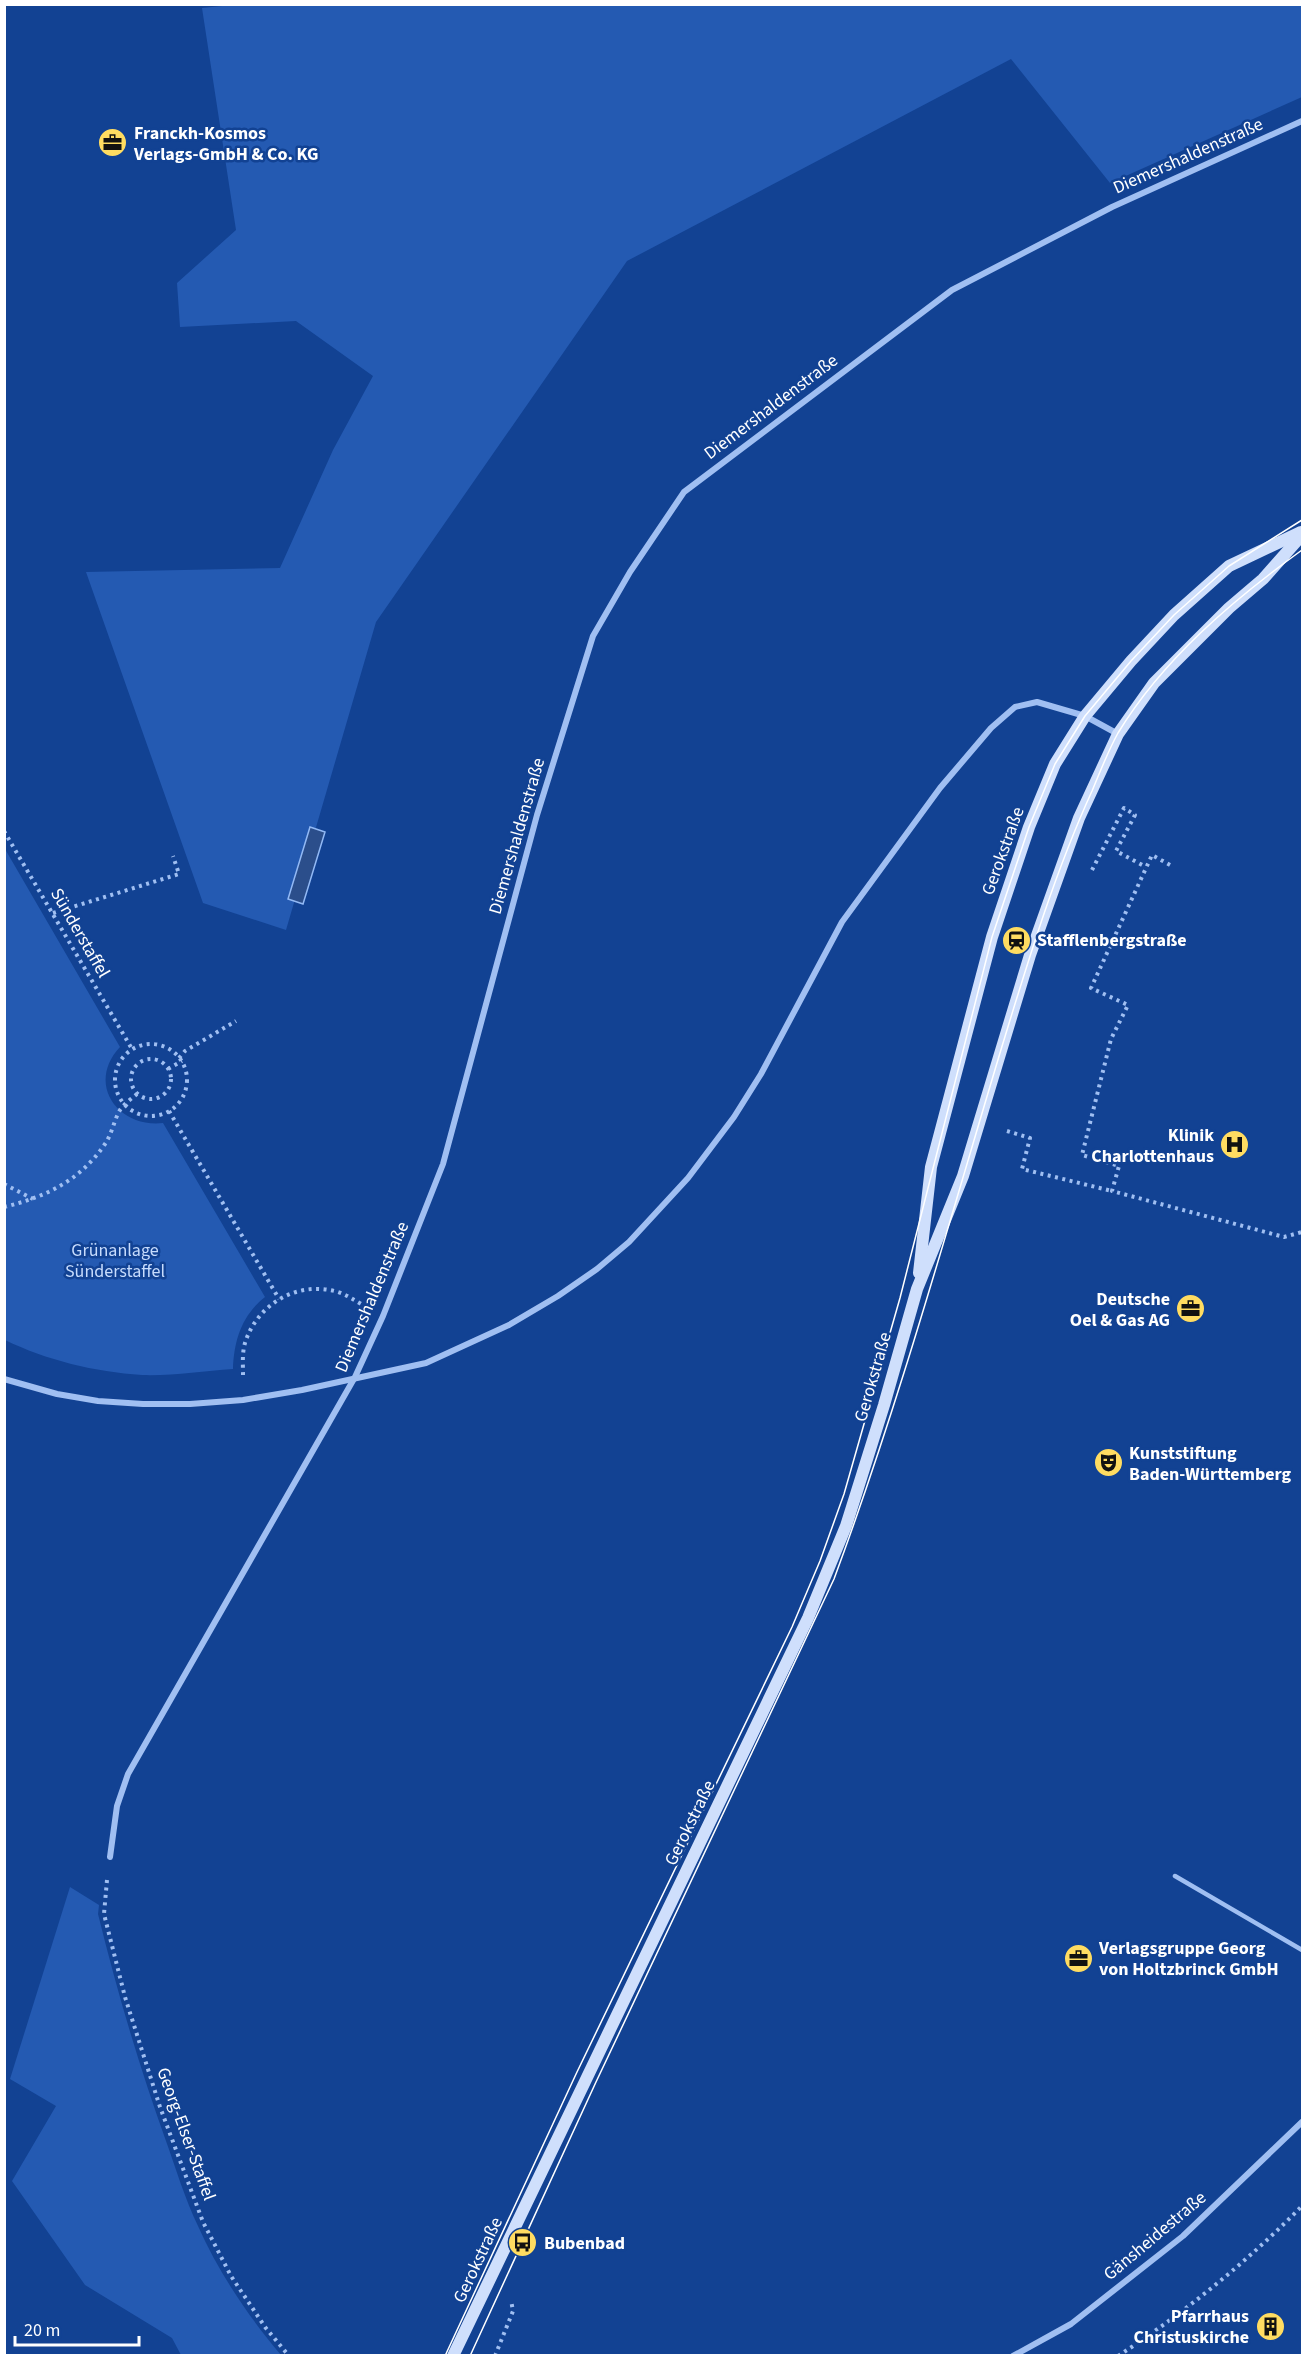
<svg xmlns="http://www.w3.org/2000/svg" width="1307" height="2360" font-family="'Source Sans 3',sans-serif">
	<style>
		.green { fill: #245ab2 }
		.water { fill: #2b4e8b; stroke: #92b9f5; stroke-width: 1.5 }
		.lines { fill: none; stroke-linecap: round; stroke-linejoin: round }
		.path { stroke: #a0bff2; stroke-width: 4; stroke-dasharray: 3 4.5; stroke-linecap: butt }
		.lane { stroke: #a0bff2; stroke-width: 4.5 }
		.street { stroke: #a0bff2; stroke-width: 6 }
		.secondary { stroke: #cfdffc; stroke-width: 12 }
		.tram { stroke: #fff; stroke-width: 1.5 }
		.labels { text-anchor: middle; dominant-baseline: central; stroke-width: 5; stroke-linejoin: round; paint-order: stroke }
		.poi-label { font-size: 18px; font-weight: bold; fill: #fff; stroke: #124293; text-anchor: start }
		.street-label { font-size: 18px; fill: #fff; stroke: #124293 }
		.park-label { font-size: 18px; fill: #c7dcfd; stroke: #124293 }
	</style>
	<rect width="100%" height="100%" fill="#124293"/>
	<g class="green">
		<path d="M 242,4 L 1302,5 L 1302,97 L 1110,183 L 1011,59 L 627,261 L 376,622 L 286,930 L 203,903 L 86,572 L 280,568 L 333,450 L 373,376 L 296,321 L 180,327 L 177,283 L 236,230 L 202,8 Z"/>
		<path d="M 5,849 L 120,1047 C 86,1083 117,1128 163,1123 L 265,1297 C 242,1315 234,1340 233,1369 C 203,1371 172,1376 142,1375 C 95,1372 46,1360 5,1340 Z"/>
		<path d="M 70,1887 L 99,1905 L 98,1914 C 117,1991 139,2066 166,2141 C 176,2169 185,2199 198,2226 C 219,2273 248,2316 281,2355 L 181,2355 L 172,2338 L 85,2285 L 12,2181 L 56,2106 L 10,2079 Z"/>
	</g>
	<path class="water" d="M 310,827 L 325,832 L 303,904 L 288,899 Z"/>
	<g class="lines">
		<g class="path">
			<path d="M 4,831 L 132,1049"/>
			<path d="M 1170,865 L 1152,855 L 1091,988 L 1128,1005 L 1111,1039 L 1082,1155 L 1119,1166 L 1112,1191 L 1284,1237 L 1302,1232"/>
			<path d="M 1092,870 L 1124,808 L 1135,815 L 1116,851 L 1146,867"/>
			<path d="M 53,913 L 179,874 L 173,856"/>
			<circle cx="151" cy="1080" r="36"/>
			<path d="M 179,1058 L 185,1051 L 236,1021"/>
			<circle cx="151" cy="1079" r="20"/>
			<path d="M 168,1069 L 182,1061"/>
			<path d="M 169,1111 L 279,1299"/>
			<path d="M 1007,1131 L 1030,1138 L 1022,1169 L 1112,1191"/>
			<path d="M 4,1184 L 33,1199"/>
			<path d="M 4,1207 C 45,1197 80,1181 105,1144 C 112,1134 114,1120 120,1110 C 124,1104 131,1099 137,1094"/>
			<path d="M 243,1375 C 243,1365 242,1353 245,1343 C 257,1304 298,1280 338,1292 C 347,1295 354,1300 363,1305"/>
			<path d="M 107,1880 L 104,1914 L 125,1997 L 160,2107 L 203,2222 L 231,2276 L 265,2327 L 289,2356"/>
			<path d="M 495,2356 L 513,2311 L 511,2300"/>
			<path d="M 1118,2356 C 1184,2313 1247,2262 1302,2206"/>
		</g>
		<path class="lane" d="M 1175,1876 L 1302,1950"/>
		<g class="street">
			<path d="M 4,1379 L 57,1394 L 98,1401 L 143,1404 L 190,1404 L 243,1400 L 302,1390 L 426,1363 L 509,1325 L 558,1296 L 597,1269 L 629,1242 L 688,1178 L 734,1117 L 761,1074 L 842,922 L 940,788 L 991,728 L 1015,707 L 1037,702 L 1085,716 L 1118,734"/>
			<path d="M 110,1857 L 117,1806 L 128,1774 L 355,1377 L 383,1316 L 443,1164 L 537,815 L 593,636 L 630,572 L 684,492 L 952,290 L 1112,207 L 1302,121"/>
			<path d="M 1013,2356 L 1071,2324 L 1183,2236 L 1302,2122"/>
		</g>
		<g class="secondary">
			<path d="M 919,1273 L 931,1167 L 992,937 L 1029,827 L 1055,764 L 1085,716 L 1131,661 L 1174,615 L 1229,566 L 1301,532"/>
			<path d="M 453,2356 L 808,1618 L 846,1526 L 884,1405 L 917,1289 L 963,1176 L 1030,955 L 1079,818 L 1118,734 L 1154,683 L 1229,608 L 1263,579 L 1302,535"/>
		</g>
		<g class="tram">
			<path d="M 445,2356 L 577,2072 L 792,1627 L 820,1561 L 844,1494 L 900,1298 L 992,937 L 1029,827 L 1055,764 L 1085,716 L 1131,661 L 1174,615 L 1229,566 L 1302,520"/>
			<path d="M 470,2356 L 596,2082 L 834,1579 C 899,1404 949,1222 1003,1043 C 1029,958 1055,872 1092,791 C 1100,772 1108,751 1118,733 C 1163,659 1233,600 1302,550"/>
		</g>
	</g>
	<defs>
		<symbol id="office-disc" viewBox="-11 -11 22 22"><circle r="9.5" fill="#ffdc61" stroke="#124293"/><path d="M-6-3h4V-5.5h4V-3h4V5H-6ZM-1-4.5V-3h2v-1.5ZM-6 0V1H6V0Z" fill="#111"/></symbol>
		<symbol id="station-disc" viewBox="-11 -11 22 22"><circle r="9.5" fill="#ffdc61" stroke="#124293"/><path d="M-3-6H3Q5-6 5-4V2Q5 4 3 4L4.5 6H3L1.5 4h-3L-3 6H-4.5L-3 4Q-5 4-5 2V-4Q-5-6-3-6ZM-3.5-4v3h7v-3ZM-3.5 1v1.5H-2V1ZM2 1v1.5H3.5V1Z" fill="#111"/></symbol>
		<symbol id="hospital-disc" viewBox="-11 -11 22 22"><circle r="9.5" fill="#ffdc61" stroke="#124293"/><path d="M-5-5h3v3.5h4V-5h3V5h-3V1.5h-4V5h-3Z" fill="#111"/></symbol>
		<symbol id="theatre-disc" viewBox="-11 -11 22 22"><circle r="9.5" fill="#ffdc61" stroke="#124293"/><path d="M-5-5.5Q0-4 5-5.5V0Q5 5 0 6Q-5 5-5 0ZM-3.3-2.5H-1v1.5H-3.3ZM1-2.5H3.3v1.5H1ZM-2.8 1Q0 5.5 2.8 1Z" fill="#111"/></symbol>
		<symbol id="bus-disc" viewBox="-11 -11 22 22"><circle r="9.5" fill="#ffdc61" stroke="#124293"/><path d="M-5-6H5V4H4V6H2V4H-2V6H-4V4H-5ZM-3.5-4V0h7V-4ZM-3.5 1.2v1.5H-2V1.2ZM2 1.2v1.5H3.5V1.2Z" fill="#111"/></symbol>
		<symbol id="building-disc" viewBox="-11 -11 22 22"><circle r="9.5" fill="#ffdc61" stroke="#124293"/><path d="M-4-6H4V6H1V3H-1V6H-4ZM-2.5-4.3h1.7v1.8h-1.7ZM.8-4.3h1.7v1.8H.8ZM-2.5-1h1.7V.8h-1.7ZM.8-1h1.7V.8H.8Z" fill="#111"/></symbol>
	</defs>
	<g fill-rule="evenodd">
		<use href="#office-disc" x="96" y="126" width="33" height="33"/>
		<use href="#station-disc" x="1000" y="924" width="33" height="33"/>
		<use href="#hospital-disc" x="1218" y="1128" width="33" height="33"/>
		<use href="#office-disc" x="1174" y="1292" width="33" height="33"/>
		<use href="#theatre-disc" x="1092" y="1446" width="33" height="33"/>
		<use href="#office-disc" x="1062" y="1942" width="33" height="33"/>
		<use href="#bus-disc" x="506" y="2226" width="33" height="33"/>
		<use href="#building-disc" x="1254" y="2310" width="33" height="33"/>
	</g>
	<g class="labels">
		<g class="poi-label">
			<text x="134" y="133">Franckh-Kosmos<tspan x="134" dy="21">Verlags-GmbH &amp; Co. KG</tspan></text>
			<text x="1037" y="940">Stafflenbergstraße</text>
			<text x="1214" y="1135" text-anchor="end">Klinik<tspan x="1214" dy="21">Charlottenhaus</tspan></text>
			<text x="1170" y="1299" text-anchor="end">Deutsche<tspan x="1170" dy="21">Oel &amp; Gas AG</tspan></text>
			<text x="1129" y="1453">Kunststiftung<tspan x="1129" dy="21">Baden-Württemberg</tspan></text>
			<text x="1099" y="1948">Verlagsgruppe Georg<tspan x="1099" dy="21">von Holtzbrinck GmbH</tspan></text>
			<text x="544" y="2243">Bubenbad</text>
			<text x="1249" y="2316" text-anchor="end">Pfarrhaus<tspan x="1249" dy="21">Christuskirche</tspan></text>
		</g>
		<g class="street-label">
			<text transform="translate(1188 156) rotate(-24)">Diemershaldenstraße</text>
			<text transform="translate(771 407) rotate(-37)">Diemershaldenstraße</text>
			<text transform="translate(517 836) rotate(-74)">Diemershaldenstraße</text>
			<text transform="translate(1003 851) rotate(-70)">Gerokstraße</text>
			<text transform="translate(80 933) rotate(60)">Sünderstaffel</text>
			<text transform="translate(372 1297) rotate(-67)">Diemershaldenstraße</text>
			<text transform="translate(873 1377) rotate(-74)">Gerokstraße</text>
			<text transform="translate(690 1823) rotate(-64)">Gerokstraße</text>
			<text transform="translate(186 2134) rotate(70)">Georg-Elser-Staffel</text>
			<text transform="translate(1155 2236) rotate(-40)">Gänsheidestraße</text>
			<text transform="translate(478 2260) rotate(-65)">Gerokstraße</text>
		</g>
		<g class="park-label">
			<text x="115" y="1250">Grünanlage<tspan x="115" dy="21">Sünderstaffel</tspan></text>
		</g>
	</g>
	<rect width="1307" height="2360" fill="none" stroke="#ffffff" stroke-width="12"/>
	<path d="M15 2336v9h124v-9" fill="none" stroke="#ffffff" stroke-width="3"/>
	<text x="24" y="2336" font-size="18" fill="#ffffff" stroke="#124293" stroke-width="4.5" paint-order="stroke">20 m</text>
</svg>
